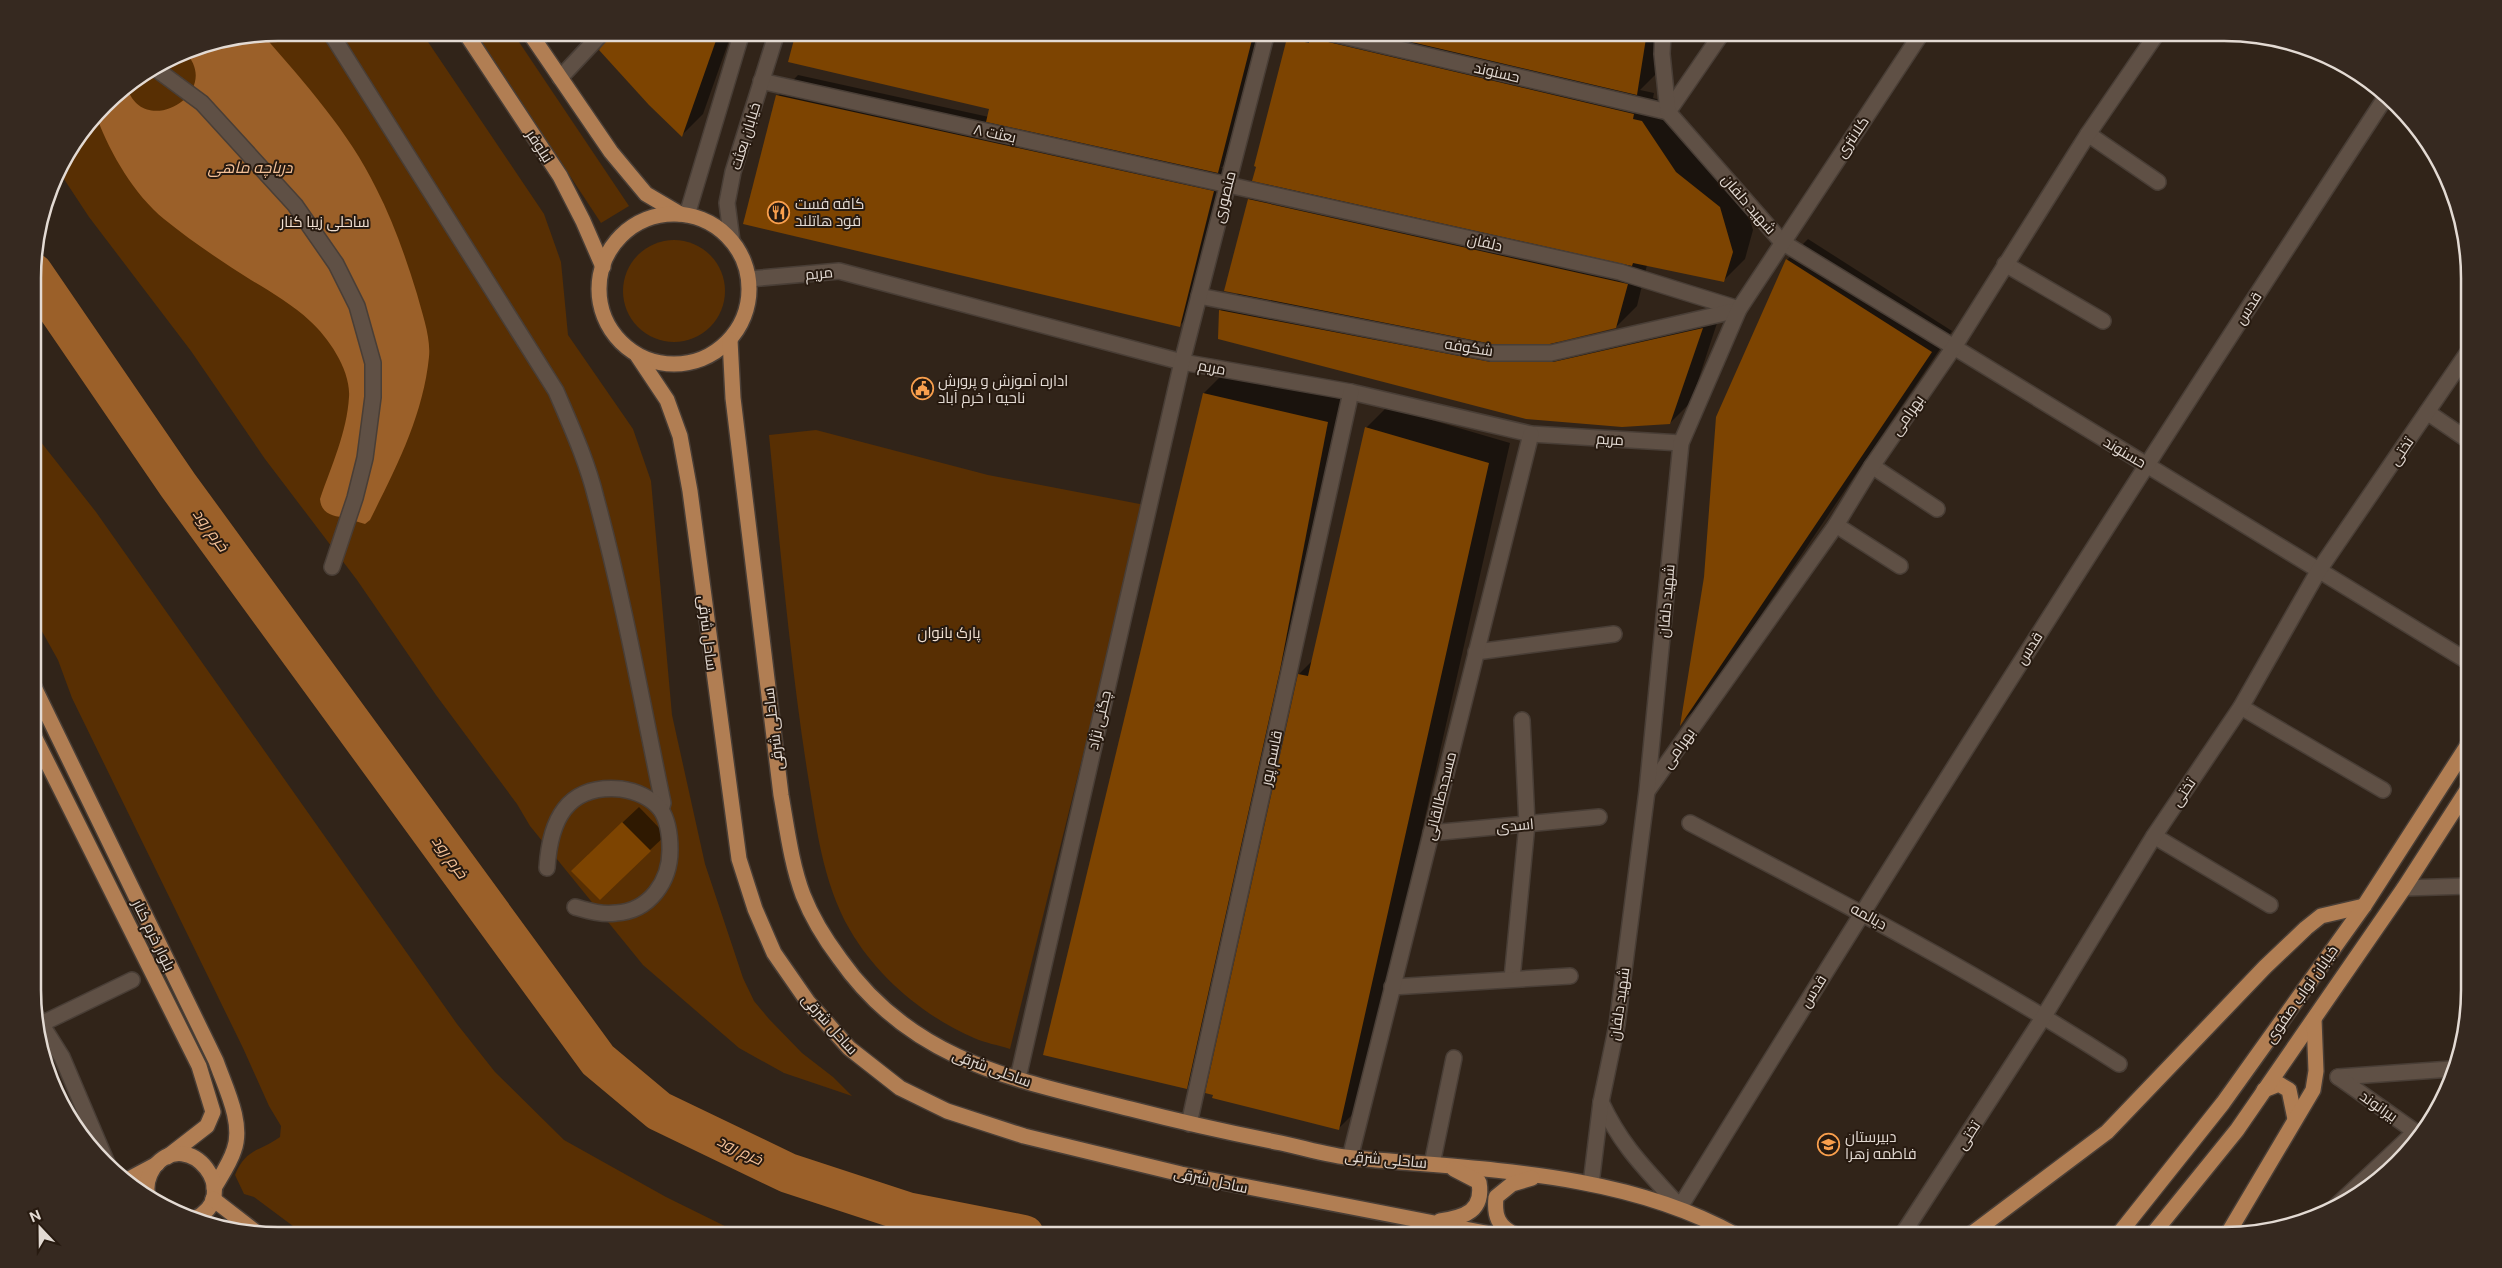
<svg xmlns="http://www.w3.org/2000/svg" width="2502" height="1268" font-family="'Public Sans',Cairo,sans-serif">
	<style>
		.green { fill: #582f03 }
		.water { fill: #9b6029 }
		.shadow { fill: #0007 }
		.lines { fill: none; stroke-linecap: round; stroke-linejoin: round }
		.river { stroke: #9b6029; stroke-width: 40 }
		.building { fill: #7d4401 }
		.minor-casing { stroke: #493e36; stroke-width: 18 }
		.major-casing { stroke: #493e36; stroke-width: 18 }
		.minor { stroke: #5f5045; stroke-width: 15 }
		.major { stroke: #b17e53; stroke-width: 15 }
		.labels { text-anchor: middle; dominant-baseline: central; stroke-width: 4; stroke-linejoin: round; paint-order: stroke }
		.street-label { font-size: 15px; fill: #e3dad3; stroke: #271a10 }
		.poi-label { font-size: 15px; fill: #e3dad3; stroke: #271a10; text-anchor: start }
		.park-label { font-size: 15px; fill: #f2e1d3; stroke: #271a10 }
		.water-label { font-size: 16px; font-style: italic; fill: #f4c198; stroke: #271a10 }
		.rim { fill: none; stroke: #e3dad3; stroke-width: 2.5 }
	</style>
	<rect width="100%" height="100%" fill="#312419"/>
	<g class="green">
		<path d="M 278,33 L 422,33 L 544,214 L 561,262 L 568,335 L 633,429 L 651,481 L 672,715 L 705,864 L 743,978 L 754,1001 L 769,1019 L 802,1053 L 833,1077 L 852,1096 L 784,1073 L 739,1048 L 643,965 L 530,826 L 517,804 L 436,695 L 357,580 L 265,459 L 191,351 L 89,217 L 58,170 L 116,94 L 185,51 Z"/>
		<path d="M 476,33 L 513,33 L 629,206 L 601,223 Z"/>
		<circle cx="674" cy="291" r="51"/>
		<path d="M 816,430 L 988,475 L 1145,505 L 1010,1049 C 998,1045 985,1043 974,1038 C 925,1017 877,977 850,930 C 822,882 816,824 807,770 C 790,659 780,547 769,435 Z"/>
		<path d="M 33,432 L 96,512 L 457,1024 L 495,1072 L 564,1140 L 666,1197 L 743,1235 L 305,1235 L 254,1197 L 244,1194 L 235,1175 C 246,1148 259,1152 280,1137 L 281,1126 L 269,1106 L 243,1048 L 72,698 L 58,660 L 34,617 Z"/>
	</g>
	<path class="water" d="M 263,35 C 304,82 349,132 376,188 C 393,221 406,258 417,294 C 422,313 431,337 429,357 C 423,416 396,468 370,520 L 365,524 L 355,521 L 352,517 C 338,518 321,516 320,499 C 331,467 347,432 349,397 C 351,371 329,338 310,321 C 293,305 271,292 251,280 C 221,261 191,241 164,219 C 134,194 111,155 97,118 L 116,94 L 127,87 C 143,141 226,92 184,51 Z"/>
	<g class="shadow">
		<path d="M 613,32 L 732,32 L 703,114 L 682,135 Z"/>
		<path d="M 797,32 L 1269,32 L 1238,151 L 1221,168 L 1234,171 L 1200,305 L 1180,325 L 778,96 L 798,75 L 989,117 L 991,108 Z"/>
		<path d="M 1290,32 L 1664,32 L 1657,73 L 1640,90 L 1654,93 L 1653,98 L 1663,101 L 1740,186 L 1753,230 L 1745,259 L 1724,280 L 1647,265 L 1637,306 L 1616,327 L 1556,342 L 1573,342 L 1722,308 L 1691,402 L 1670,423 L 1219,338 L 1221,310 L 1238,293 L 1249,199 L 1266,182 L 1255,165 Z"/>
		<path d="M 1808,239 L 1952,331 L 1701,704 L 1682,722 L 1787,260 Z"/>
		<path d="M 1225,372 L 1348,401 L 1208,1066 L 1187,1087 L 1204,393 Z"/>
		<path d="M 1387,407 L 1510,443 L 1359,1108 L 1338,1129 L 1207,1092 L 1299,674 L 1313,660 L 1366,428 Z"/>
		<path d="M 639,807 L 666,835 L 650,850 L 588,855 Z"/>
	</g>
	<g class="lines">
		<path class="river" d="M 33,273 L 178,485 L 598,1060 L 659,1111 L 788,1173 L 907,1212 L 1024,1235"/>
	</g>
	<g class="building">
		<path d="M 612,32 L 719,32 L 682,137 L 649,105 L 599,50 Z"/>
		<path d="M 796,32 L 1254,32 L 1218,173 L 986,122 L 989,109 L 788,62 Z"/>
		<path d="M 1310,32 L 1317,32 L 1319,38 L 1324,41 L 1634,114 L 1633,119 L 1642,121 L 1676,172 L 1720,207 L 1733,252 L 1724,282 L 1633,263 L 1632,266 L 1252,181 L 1256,167 L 1254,166 L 1287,38 L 1309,43 Z"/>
		<path d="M 1369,32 L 1647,32 L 1637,95 Z"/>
		<path d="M 776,95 L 1214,191 L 1180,327 L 743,224 Z"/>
		<path d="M 1248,199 L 1628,284 L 1616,328 L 1550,344 L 1492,344 L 1224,291 Z"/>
		<path d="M 1786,259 L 1932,352 L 1680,726 L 1704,577 L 1716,417 Z"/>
		<path d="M 1219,310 L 1491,362 L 1553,362 L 1703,328 L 1670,424 L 1622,427 L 1526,419 L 1218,339 Z"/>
		<path d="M 1203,393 L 1328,422 L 1280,670 L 1187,1089 L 1043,1055 Z"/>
		<path d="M 1365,427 L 1489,463 L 1339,1130 L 1212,1098 L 1213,1095 L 1205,1093 L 1298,674 L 1308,676 Z"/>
		<path d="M 622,822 L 651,851 L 600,900 L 571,871 Z"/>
	</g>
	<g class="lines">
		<defs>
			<g id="minor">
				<path d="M 330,32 L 556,391 C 571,426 587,461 596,498 C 623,597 642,702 663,803 L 661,810"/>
				<path d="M 1326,32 L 1668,112 L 1723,32"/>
				<path d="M 1663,32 L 1662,54 L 1668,112 L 1782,242 L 2469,662"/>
				<path d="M 156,69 L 202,103 L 295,205 L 336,264 L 357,306 L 373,363 L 373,397 L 365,458 L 355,498 L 332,567"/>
				<path d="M 560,78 L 603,32"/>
				<path d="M 761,81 L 1620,272 L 1739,309"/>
				<path d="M 2088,134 L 2158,182"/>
				<path d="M 687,215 L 742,32"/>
				<path d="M 732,241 L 727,203 L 733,172 L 777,32"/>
				<path d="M 2005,264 L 2103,321"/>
				<path d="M 749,279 L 839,271 L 1182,362 L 1351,392 L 1531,434 L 1681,443"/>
				<path d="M 1199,296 L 1491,353 L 1551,353 L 1738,310"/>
				<path d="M 2427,412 L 2468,440"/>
				<path d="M 1872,466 L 1937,509"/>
				<path d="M 1836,525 L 1900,566"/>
				<path d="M 1476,652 L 1614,634"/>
				<path d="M 2241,707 L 2383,790"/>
				<path d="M 1648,790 L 1836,525 L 1872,466 L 1954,347 L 2088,134 L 2158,32"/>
				<path d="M 1690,823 C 1836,899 1981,975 2119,1064"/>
				<path d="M 1431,833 L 1599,817"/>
				<path d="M 2154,836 L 2270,905"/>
				<path d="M 547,868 C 550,821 566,784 621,789 C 636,791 652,798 661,810 C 669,822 670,837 670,850 C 670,881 650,911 616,913 C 602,915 589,911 575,907"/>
				<path d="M 2404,888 L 2469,886"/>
				<path d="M 1512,979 L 1527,824 L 1522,720"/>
				<path d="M 1392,987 L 1570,976"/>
				<path d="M 35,1014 L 62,1057 L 107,1163"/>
				<path d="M 41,1024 L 132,980"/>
				<path d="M 2338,1077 L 2451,1069"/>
				<path d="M 2338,1077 L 2420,1135"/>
				<path d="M 1018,1078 L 1182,362 L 1267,32"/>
				<path d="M 1601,1102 C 1623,1149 1647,1170 1680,1207 C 1910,833 2146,463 2387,95"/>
				<path d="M 1189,1124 L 1351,392"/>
				<path d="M 1350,1158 L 1531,434"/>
				<path d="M 1432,1164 L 1454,1058"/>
				<path d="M 1591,1184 L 1601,1102 L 1617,1025 L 1647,791 L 1681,443 L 1739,309 L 1922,32"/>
				<path d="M 2336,1206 L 2415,1132"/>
				<path d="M 1902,1235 L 2044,1016 L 2154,836 L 2241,707 L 2319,570 L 2468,352"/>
			</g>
			<g id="major">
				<path d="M 465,32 L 560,176 L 583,221 L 603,267"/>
				<path d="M 529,32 L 611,152 L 646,194 L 680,214"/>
				<circle cx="674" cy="289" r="75"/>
				<path d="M 730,340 L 733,398 L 781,795 C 787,828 791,863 803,895 C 812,918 825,939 840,959 C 912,1062 1017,1080 1131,1109 C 1181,1122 1231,1133 1281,1143 C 1305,1148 1329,1156 1354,1158 C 1482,1170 1621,1171 1736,1235"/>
				<path d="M 637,355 L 667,400 L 680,436 L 690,491 L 739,859 L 755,909 L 774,953 L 808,1002 L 849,1048 L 900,1088 L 947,1111 L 1024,1136 L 1181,1174 L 1496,1235"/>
				<path d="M 34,687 L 216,1061 C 225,1087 244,1123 234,1150 C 230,1163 221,1176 214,1188"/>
				<path d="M 34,736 L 199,1066 L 213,1112 L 207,1126 L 167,1157"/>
				<path d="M 2264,1090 L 2279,1084 L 2289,1090 L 2295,1119"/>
				<path d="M 125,1181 L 157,1164"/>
				<path d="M 148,1197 C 145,1186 148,1176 154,1167 C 189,1124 245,1196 194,1219"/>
				<path d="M 213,1199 L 257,1233"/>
				<path d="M 1440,1221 C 1465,1217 1484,1211 1479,1182 L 1454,1169"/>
				<path d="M 1516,1235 C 1498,1227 1494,1216 1496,1197 L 1512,1184 L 1532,1178"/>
				<path d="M 1970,1235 L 2107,1132 L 2265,967 L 2306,928 L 2321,916 L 2364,906"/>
				<path d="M 2118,1235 L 2223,1103 L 2364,906 L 2469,743"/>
				<path d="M 2152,1235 L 2237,1130 L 2404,888 L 2469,787"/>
				<path d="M 2227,1235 L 2313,1090 L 2316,1071 L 2314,1019"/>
			</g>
		</defs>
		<use href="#minor" class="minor-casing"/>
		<use href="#major" class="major-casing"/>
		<use href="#minor" class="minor"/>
		<use href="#major" class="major"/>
	</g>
	<defs>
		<symbol id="restaurant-ring" viewBox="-11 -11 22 22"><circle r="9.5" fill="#271a10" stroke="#f99f4d" stroke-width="1.5"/><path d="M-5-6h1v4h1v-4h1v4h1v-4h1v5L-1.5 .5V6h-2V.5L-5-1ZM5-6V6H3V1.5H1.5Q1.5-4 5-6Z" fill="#f99f4d"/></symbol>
		<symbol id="civic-ring" viewBox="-11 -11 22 22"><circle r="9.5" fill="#271a10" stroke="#f99f4d" stroke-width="1.5"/><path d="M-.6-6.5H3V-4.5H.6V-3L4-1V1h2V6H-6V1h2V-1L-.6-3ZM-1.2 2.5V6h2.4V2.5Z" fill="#f99f4d"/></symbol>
		<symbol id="school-ring" viewBox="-11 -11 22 22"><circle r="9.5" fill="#271a10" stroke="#f99f4d" stroke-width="1.5"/><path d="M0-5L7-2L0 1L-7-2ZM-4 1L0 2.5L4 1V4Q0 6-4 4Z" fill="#f99f4d"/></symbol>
	</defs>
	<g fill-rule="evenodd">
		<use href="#restaurant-ring" x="766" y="200" width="25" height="25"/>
		<use href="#civic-ring" x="910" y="376" width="25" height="25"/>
		<use href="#school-ring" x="1816" y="1132" width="25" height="25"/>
	</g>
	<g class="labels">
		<g class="street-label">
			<text transform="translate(1497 72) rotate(13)">حسنوند</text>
			<text transform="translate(995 133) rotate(12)">بعثت ۸</text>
			<text transform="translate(745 136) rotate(-73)">خیابان بعثت</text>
			<text transform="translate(1852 137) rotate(-56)">کلانتری</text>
			<text transform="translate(540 146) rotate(57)">نیلوفر</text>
			<text transform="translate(1224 197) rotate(-76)">منصوری</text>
			<text transform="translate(1749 204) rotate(49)">شهید دلفان</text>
			<text transform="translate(1485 242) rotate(13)">دلفان</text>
			<text transform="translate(819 273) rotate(-5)">مریم</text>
			<text transform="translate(2248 308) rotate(-57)">قدس</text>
			<text transform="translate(1469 347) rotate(9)">شکوفه</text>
			<text transform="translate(1212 367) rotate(10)">مریم</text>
			<text transform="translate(1907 415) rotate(-55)">بهرامی</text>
			<text transform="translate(1610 439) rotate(4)">مریم</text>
			<text transform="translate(2401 451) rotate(-56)">تختی</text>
			<text transform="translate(2125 452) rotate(31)">حسنوند</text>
			<text transform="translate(1666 601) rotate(-85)">شهید دلفان</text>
			<text transform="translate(708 633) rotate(83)">ساحل شرقی</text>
			<text transform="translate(2029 648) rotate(-58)">قدس</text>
			<text transform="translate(1099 720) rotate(-77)">چگنی نژاد</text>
			<text transform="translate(773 729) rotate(-97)">ساحلی شرقی</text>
			<text transform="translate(1678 748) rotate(-55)">بهرامی</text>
			<text transform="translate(1271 758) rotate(-78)">قاسم پور</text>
			<text transform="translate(2183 792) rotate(-56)">تختی</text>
			<text transform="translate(1440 796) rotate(-76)">مسجدطالقانی</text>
			<text transform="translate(1515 825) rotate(-5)">اسدی</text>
			<text transform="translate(1869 916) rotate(29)">دیالمه</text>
			<text transform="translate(154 935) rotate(64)">بلوار خرم کنار</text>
			<text transform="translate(1813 991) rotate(-58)">قدس</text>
			<text transform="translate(2301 994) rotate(-55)">خیابان نواب صفوی</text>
			<text transform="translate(1619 1004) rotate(-82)">شهید دلفان</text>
			<text transform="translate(830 1024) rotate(48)">ساحل شرقی</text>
			<text transform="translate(992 1068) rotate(20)">ساحلی شرقی</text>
			<text transform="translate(2379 1106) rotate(35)">بیرانوند</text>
			<text transform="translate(1968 1135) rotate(-57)">تختی</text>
			<text transform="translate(1386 1159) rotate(5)">ساحلی شرقی</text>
			<text transform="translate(1211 1180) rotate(12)">ساحل شرقی</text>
		</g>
		<g class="poi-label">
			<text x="795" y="203">کافه فست<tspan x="795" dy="17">فود هاتلند</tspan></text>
			<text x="938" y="380">اداره آموزش و پرورش<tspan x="938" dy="17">ناحیه ۱ خرم آباد</tspan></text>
			<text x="1845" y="1136">دبیرستان<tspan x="1845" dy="17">فاطمه زهرا</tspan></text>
		</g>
		<g class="park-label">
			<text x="325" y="221">ساحلی زیبا کنار</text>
			<text x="949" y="632">پارک بانوان</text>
		</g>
		<g class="water-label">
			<text x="250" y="167">دریاچه ماهی</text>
			<text transform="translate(211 530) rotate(54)">خرم رود</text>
			<text transform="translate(450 857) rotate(54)">خرم رود</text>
			<text transform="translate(740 1150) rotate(26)">خرم رود</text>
		</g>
	</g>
	<path d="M0 0H2502V1268H0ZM278 41H2224A237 237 0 0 1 2461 278V990A237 237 0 0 1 2224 1227H278A237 237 0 0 1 41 990V278A237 237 0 0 1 278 41Z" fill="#362920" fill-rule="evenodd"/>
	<path class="rim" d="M278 41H2224A237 237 0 0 1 2461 278V990A237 237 0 0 1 2224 1227H278A237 237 0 0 1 41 990V278A237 237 0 0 1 278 41Z"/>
	<g transform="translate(40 1228) rotate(338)" stroke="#271a10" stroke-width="4" paint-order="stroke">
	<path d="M0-4L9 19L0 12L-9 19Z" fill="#e3dad3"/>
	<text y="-8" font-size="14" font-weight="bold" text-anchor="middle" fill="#e3dad3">N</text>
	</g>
</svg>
